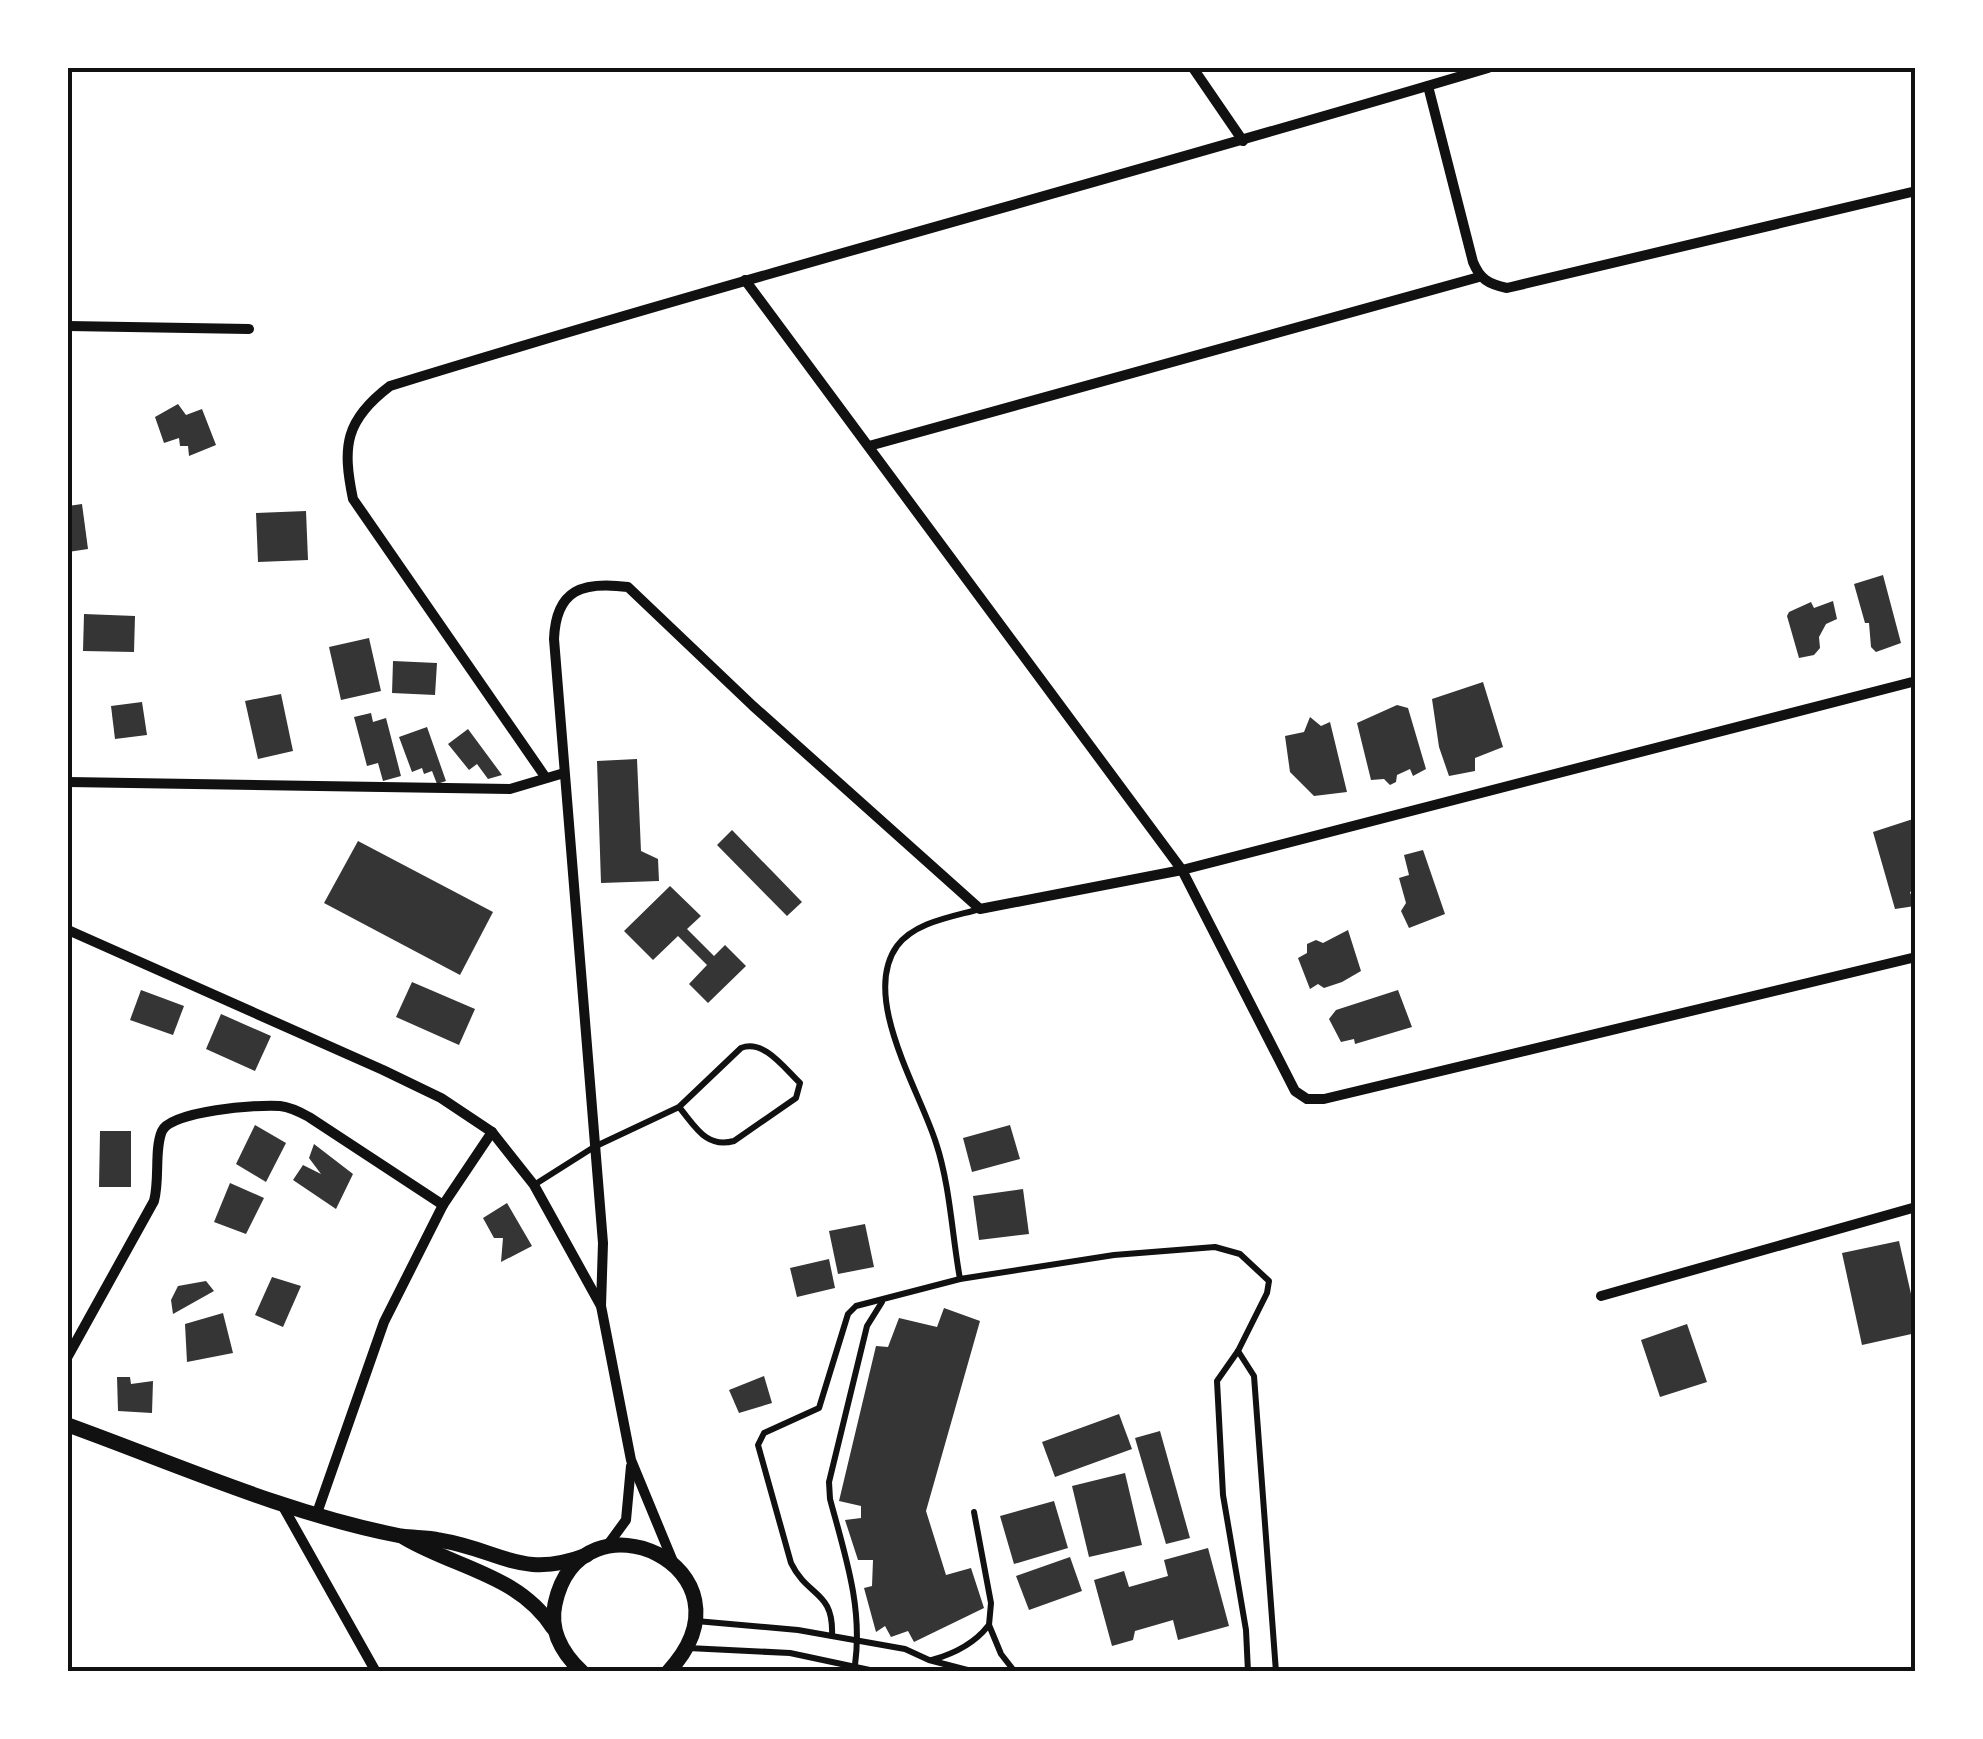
<svg xmlns="http://www.w3.org/2000/svg" width="1983" height="1739" font-family="Mulish,sans-serif">
	<style>
		.building { fill: #353535 }
		.lines { fill: none; stroke-linecap: round; stroke-linejoin: round }
		.service { stroke: #111; stroke-width: 6 }
		.minor { stroke: #111; stroke-width: 10 }
		.tertiary { stroke: #111; stroke-width: 15 }
		.neatline { fill: none; stroke: #111; stroke-width: 4 }
	</style>
	<rect width="100%" height="100%" fill="#fff"/>
	<g class="building">
		<path d="M 178,404 L 186,415 L 202,409 L 216,445 L 189,456 L 188,446 L 180,446 L 179,438 L 164,443 L 155,417 Z"/>
		<path d="M 82,504 L 88,549 L 68,552 L 68,506 Z"/>
		<path d="M 306,511 L 308,560 L 258,562 L 256,513 Z"/>
		<path d="M 1883,575 L 1901,643 L 1876,652 L 1871,647 L 1869,623 L 1865,623 L 1854,584 Z"/>
		<path d="M 1833,601 L 1837,619 L 1826,624 L 1819,637 L 1820,648 L 1814,655 L 1799,658 L 1787,616 L 1789,612 L 1811,602 L 1814,608 Z"/>
		<path d="M 84,614 L 135,616 L 134,652 L 83,651 Z"/>
		<path d="M 369,638 L 381,691 L 341,700 L 329,647 Z"/>
		<path d="M 393,661 L 437,663 L 435,695 L 392,693 Z"/>
		<path d="M 1483,682 L 1503,747 L 1475,758 L 1475,771 L 1449,776 L 1439,747 L 1432,699 Z"/>
		<path d="M 281,694 L 293,751 L 258,759 L 245,701 Z"/>
		<path d="M 142,702 L 147,735 L 115,739 L 111,706 Z"/>
		<path d="M 1397,705 L 1408,708 L 1426,769 L 1413,776 L 1410,769 L 1397,775 L 1396,782 L 1390,785 L 1384,779 L 1371,780 L 1357,723 Z"/>
		<path d="M 371,713 L 373,722 L 386,718 L 401,776 L 383,781 L 378,763 L 367,766 L 354,717 Z"/>
		<path d="M 1310,717 L 1321,726 L 1330,722 L 1347,792 L 1314,796 L 1290,772 L 1285,736 L 1304,732 Z"/>
		<path d="M 427,727 L 446,781 L 437,784 L 432,771 L 424,774 L 422,768 L 412,772 L 399,737 Z"/>
		<path d="M 468,729 L 502,775 L 488,779 L 477,764 L 469,770 L 448,744 Z"/>
		<path d="M 637,759 L 641,851 L 658,859 L 659,881 L 601,883 L 597,761 Z"/>
		<path d="M 1916,818 L 1916,889 L 1910,892 L 1915,906 L 1895,909 L 1873,832 Z"/>
		<path d="M 732,830 L 802,902 L 787,916 L 717,845 Z"/>
		<path d="M 358,841 L 493,912 L 460,975 L 324,903 Z"/>
		<path d="M 1423,850 L 1445,914 L 1409,928 L 1401,911 L 1406,903 L 1399,878 L 1409,875 L 1404,855 Z"/>
		<path d="M 670,886 L 701,916 L 687,929 L 714,956 L 725,945 L 746,966 L 708,1003 L 689,984 L 707,965 L 678,936 L 653,960 L 624,931 Z"/>
		<path d="M 1348,930 L 1361,971 L 1342,982 L 1324,988 L 1318,984 L 1310,989 L 1298,958 L 1307,953 L 1307,944 L 1316,940 L 1323,943 Z"/>
		<path d="M 412,982 L 475,1009 L 459,1045 L 396,1017 Z"/>
		<path d="M 141,990 L 184,1006 L 173,1035 L 130,1020 Z"/>
		<path d="M 1398,990 L 1412,1027 L 1355,1044 L 1354,1039 L 1341,1042 L 1329,1019 L 1336,1010 Z"/>
		<path d="M 221,1014 L 271,1036 L 255,1071 L 206,1049 Z"/>
		<path d="M 255,1125 L 286,1143 L 266,1182 L 236,1164 Z"/>
		<path d="M 1010,1125 L 1020,1159 L 972,1172 L 963,1138 Z"/>
		<path d="M 100,1131 L 131,1131 L 131,1187 L 99,1187 Z"/>
		<path d="M 314,1144 L 353,1174 L 336,1209 L 293,1180 L 303,1165 L 321,1174 L 309,1158 Z"/>
		<path d="M 230,1183 L 264,1198 L 246,1234 L 214,1222 Z"/>
		<path d="M 1023,1189 L 1029,1234 L 979,1240 L 973,1196 Z"/>
		<path d="M 507,1203 L 532,1246 L 501,1262 L 503,1238 L 494,1238 L 483,1218 Z"/>
		<path d="M 865,1224 L 874,1267 L 838,1274 L 829,1231 Z"/>
		<path d="M 1899,1241 L 1916,1316 L 1916,1333 L 1862,1345 L 1842,1253 Z"/>
		<path d="M 829,1259 L 835,1288 L 797,1297 L 790,1268 Z"/>
		<path d="M 272,1277 L 301,1286 L 283,1327 L 255,1315 Z"/>
		<path d="M 206,1281 L 214,1291 L 173,1314 L 171,1300 L 178,1286 Z"/>
		<path d="M 944,1308 L 980,1321 L 926,1511 L 946,1575 L 971,1568 L 984,1608 L 914,1642 L 908,1631 L 891,1637 L 885,1626 L 876,1632 L 864,1588 L 872,1586 L 873,1560 L 858,1560 L 845,1520 L 861,1518 L 861,1506 L 839,1501 L 876,1346 L 888,1347 L 899,1318 L 937,1327 Z"/>
		<path d="M 223,1313 L 233,1353 L 187,1362 L 185,1324 Z"/>
		<path d="M 1687,1324 L 1707,1382 L 1660,1397 L 1641,1340 Z"/>
		<path d="M 764,1376 L 772,1403 L 739,1413 L 729,1390 Z"/>
		<path d="M 117,1377 L 130,1377 L 131,1384 L 153,1381 L 152,1413 L 118,1411 Z"/>
		<path d="M 1119,1414 L 1132,1449 L 1055,1477 L 1042,1442 Z"/>
		<path d="M 1160,1431 L 1190,1538 L 1166,1544 L 1135,1438 Z"/>
		<path d="M 1125,1473 L 1142,1545 L 1089,1557 L 1072,1486 Z"/>
		<path d="M 1054,1501 L 1068,1548 L 1014,1564 L 1000,1516 Z"/>
		<path d="M 1208,1548 L 1229,1626 L 1178,1640 L 1173,1620 L 1135,1631 L 1133,1640 L 1112,1646 L 1094,1580 L 1124,1571 L 1129,1587 L 1168,1576 L 1164,1560 Z"/>
		<path d="M 1070,1557 L 1082,1591 L 1029,1610 L 1016,1576 Z"/>
	</g>
	<g class="lines">
		<g class="service">
			<path d="M 534,1185 L 594,1147 L 679,1107 L 741,1048 C 764,1039 784,1068 800,1083 L 796,1098 L 734,1141 C 706,1149 695,1126 679,1107"/>
			<path d="M 960,1279 C 952,1235 950,1185 936,1143 C 920,1091 860,997 897,946 C 915,922 952,917 980,909"/>
			<path d="M 1238,1351 L 1254,1376 L 1276,1672"/>
			<path d="M 974,1512 L 991,1603 L 989,1625 L 1001,1654 L 1015,1672"/>
			<path d="M 696,1621 L 798,1630 L 905,1649 L 929,1660 L 975,1672"/>
			<path d="M 832,1636 C 834,1590 808,1598 791,1563 L 758,1445 L 764,1433 L 819,1408 L 848,1314 L 856,1306 L 960,1279 L 1114,1255 L 1215,1247 L 1240,1254 L 1269,1281 L 1267,1293 L 1238,1351 L 1217,1381 L 1223,1495 L 1246,1630 L 1248,1672"/>
			<path d="M 688,1648 L 790,1653 L 879,1672"/>
			<path d="M 932,1660 C 953,1654 974,1644 988,1626"/>
			<path d="M 855,1665 C 863,1607 845,1555 830,1499 L 829,1482 L 867,1326 L 882,1302"/>
		</g>
		<g class="minor">
			<path d="M 1193,68 L 1243,141"/>
			<path d="M 1428,86 L 1473,262 C 1480,279 1488,284 1507,288 L 1916,191"/>
			<path d="M 745,280 L 1182,870 L 1295,1091 L 1307,1099 L 1324,1099 L 1916,957"/>
			<path d="M 68,326 L 249,329"/>
			<path d="M 869,446 L 1479,277"/>
			<path d="M 546,778 L 353,499 C 342,446 345,420 390,386 C 754,274 1123,177 1488,68"/>
			<path d="M 68,782 L 510,789 L 564,773"/>
			<path d="M 68,930 L 383,1070 L 441,1098 L 492,1132 L 534,1185 L 601,1306 L 631,1460 L 674,1564"/>
			<path d="M 1601,1296 L 1916,1207"/>
			<path d="M 601,1306 L 603,1243 L 554,639 C 556,589 583,581 628,587 L 753,706 L 980,909 L 1182,870 L 1916,681"/>
			<path d="M 68,1356 L 154,1201 C 160,1179 154,1149 162,1131 C 171,1111 258,1104 280,1106 C 290,1107 300,1112 309,1117 L 443,1205"/>
			<path d="M 281,1503 L 376,1672"/>
			<path d="M 317,1513 L 384,1322 L 443,1205 L 492,1132"/>
			<path d="M 607,1546 L 626,1520 L 631,1466"/>
		</g>
		<g class="tertiary">
			<path d="M 68,1425 C 176,1464 287,1514 401,1536 C 414,1538 427,1537 439,1540 C 501,1550 521,1580 587,1555"/>
			<path d="M 405,1538 C 456,1568 519,1575 553,1628"/>
			<path d="M 582,1672 C 563,1654 549,1631 555,1604 C 580,1484 765,1568 668,1672"/>
		</g>
	</g>
	<rect width="1983" height="1739" fill="none" stroke="#ffffff" stroke-width="140"/>
	<rect x="70" y="70" width="1843" height="1599" class="neatline"/>
</svg>
